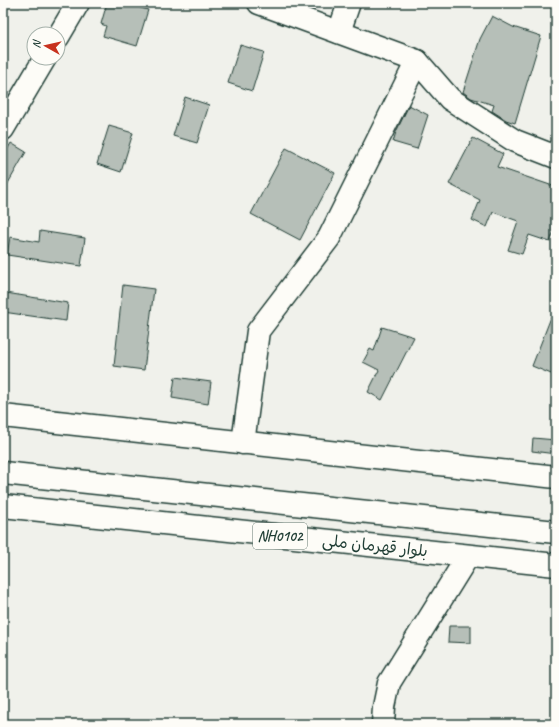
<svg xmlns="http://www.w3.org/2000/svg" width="559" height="727" font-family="Caveat,'Playpen Sans Arabic',sans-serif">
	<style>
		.building { fill: #b6bfb8; stroke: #1f3d34 }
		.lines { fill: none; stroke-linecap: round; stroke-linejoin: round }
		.minor-casing { stroke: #1f3d34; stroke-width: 25 }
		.highway-casing { stroke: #1f3d34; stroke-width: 25 }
		.minor { stroke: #fdfcf7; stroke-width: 22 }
		.highway { stroke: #fdfcf7; stroke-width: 22 }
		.labels { text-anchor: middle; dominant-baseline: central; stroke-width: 3.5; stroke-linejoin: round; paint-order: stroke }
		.shield { fill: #fdfcf7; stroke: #62766e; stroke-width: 1 }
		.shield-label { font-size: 15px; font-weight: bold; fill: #1f3d34 }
		.street-label { font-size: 16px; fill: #1f3d34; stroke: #fdfcf7 }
	</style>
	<rect width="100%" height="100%" fill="#f0f1eb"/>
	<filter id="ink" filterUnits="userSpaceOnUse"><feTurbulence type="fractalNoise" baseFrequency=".025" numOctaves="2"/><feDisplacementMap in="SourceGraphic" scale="8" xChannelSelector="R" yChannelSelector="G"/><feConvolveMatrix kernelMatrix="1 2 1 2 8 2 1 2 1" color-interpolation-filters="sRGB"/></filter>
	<g filter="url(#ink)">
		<g class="building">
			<path d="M 107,3 L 123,3 L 148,10 L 137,46 L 103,36 L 106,26 L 101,24 Z"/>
			<path d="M 492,16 L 513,27 L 541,36 L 515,123 L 506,120 L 492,111 L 494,105 L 471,98 L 463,92 L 480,39 Z"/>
			<path d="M 240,45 L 264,52 L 252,91 L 228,83 Z"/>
			<path d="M 185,97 L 209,105 L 197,143 L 173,136 Z"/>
			<path d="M 409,105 L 428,115 L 417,149 L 393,142 L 396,132 Z"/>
			<path d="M 109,126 L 133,133 L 121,172 L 97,164 Z"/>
			<path d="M 473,138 L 503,154 L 497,167 L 556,187 L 556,225 L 550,242 L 529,235 L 522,254 L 508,250 L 518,221 L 493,212 L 487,227 L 472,220 L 480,200 L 449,184 Z"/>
			<path d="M 11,143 L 26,152 L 3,192 L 3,157 Z"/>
			<path d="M 286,148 L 335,173 L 300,240 L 251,214 Z"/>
			<path d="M 40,231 L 85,238 L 81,266 L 7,255 L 10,237 L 39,242 Z"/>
			<path d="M 123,285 L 154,289 L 144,370 L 114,366 Z"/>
			<path d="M 6,293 L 68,303 L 66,321 L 3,312 Z"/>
			<path d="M 555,307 L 556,307 L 556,376 L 532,366 Z"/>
			<path d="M 382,327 L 414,337 L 382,400 L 368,392 L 379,370 L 363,362 L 370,349 L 374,351 Z"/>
			<path d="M 175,377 L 211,382 L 208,404 L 172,398 Z"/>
			<path d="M 533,438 L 556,440 L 556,454 L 532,451 Z"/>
			<path d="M 449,626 L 471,626 L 471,643 L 448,642 Z"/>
		</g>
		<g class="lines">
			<defs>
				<g id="minor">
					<path d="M 259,3 L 417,61 L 450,99 L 515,141 L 556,157"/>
					<path d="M 339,32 L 349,3"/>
					<path d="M 58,37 L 78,3"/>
					<path d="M 3,129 L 45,58"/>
					<path d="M 3,416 L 556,477"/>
					<path d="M 243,443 L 258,331 L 329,238 L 417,61"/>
					<path d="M 383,724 L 384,707 L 389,683 L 468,556"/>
				</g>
				<g id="highway">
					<path d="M 3,473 L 556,532"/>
					<path d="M 3,506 L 556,565"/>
				</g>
			</defs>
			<use href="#minor" class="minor-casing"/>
			<use href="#highway" class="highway-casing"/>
			<use href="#minor" class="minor"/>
			<use href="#highway" class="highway"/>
		</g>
	</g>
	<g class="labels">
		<rect class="shield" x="253" y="523" width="54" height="26" rx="3"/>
		<g class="shield-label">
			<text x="280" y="536">NH0102</text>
		</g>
		<g class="street-label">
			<text transform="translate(375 546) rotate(6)">بلوار قهرمان ملی</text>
		</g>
	</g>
	<rect width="559" height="727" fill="none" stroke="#fdfcf7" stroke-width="16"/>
	<rect x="8" y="8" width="543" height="711" fill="none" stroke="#1f3d34" stroke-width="1.5" filter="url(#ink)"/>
	<g transform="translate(46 46) rotate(278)"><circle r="19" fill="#fdfcf7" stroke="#a4b0a9"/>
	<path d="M0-3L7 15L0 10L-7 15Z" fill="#c8321e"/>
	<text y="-6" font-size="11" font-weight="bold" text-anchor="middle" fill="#1f3d34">N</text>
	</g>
</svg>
